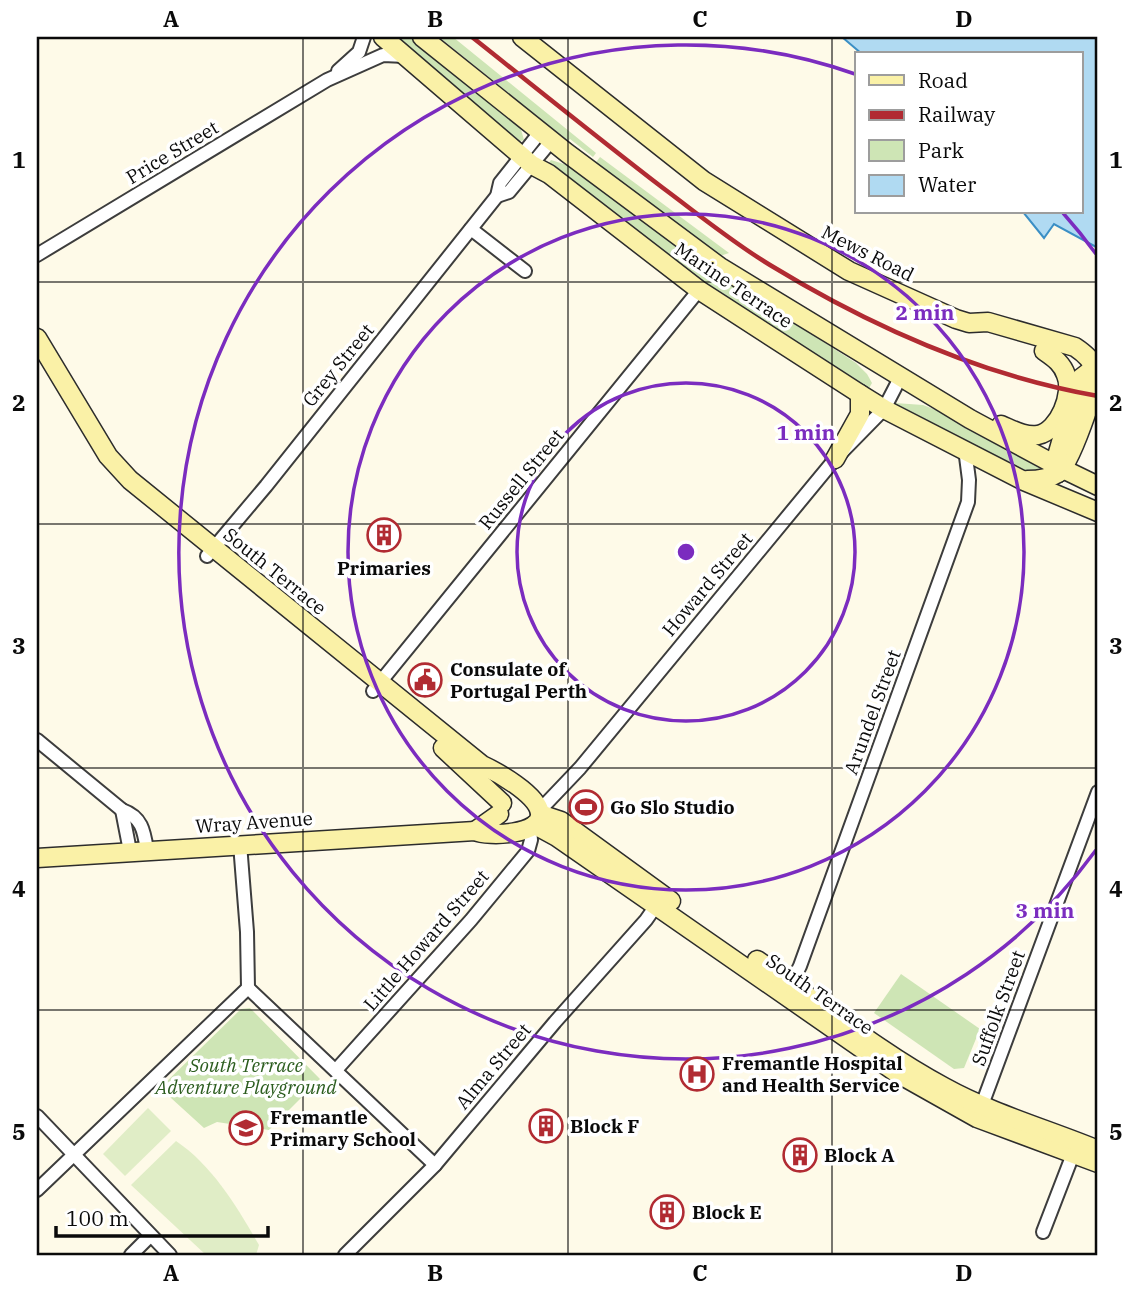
<svg xmlns="http://www.w3.org/2000/svg" width="1135" height="1292" font-family="'IBM Plex Serif',serif">
	<style>
		.green { fill: #cee5b5 }
		.pitch { fill: #e0edc6 }
		.water { fill: #b0daf2; stroke: #3b8fc5; stroke-width: 2 }
		.lines { fill: none; stroke-linecap: round; stroke-linejoin: round }
		.street-casing { stroke: #3d3d3d; stroke-width: 16 }
		.secondary-casing { stroke: #2c2c2c; stroke-width: 21 }
		.street { stroke: #fff; stroke-width: 12 }
		.secondary { stroke: #faf1a7; stroke-width: 18 }
		.rail { stroke: #b12b32; stroke-width: 4.5 }
		.grid { fill: none; stroke: #0a0a0a; stroke-width: 2; stroke-opacity: 0.55 }
		.ring { fill: none; stroke: #7b2cbf; stroke-width: 3.5 }
		.labels { text-anchor: middle; dominant-baseline: central; stroke-width: 7; stroke-linejoin: round; paint-order: stroke }
		.street-label { font-size: 19px; fill: #0a0a0a; stroke: #fff }
		.poi-label { font-size: 19px; font-weight: bold; fill: #0a0a0a; stroke: #fff; text-anchor: start }
		.park-label { font-size: 19px; font-style: italic; fill: #2c5d1f; stroke: #fff }
		.centre { fill: #7b2cbf; stroke: #fff; stroke-width: 3.5 }
		.ring-label { font-size: 21px; text-anchor: middle; font-weight: bold; fill: #7b2cbf; stroke: #fff; stroke-width: 7; stroke-linejoin: round; paint-order: stroke }
		.neatline { fill: none; stroke: #0a0a0a; stroke-width: 2.5 }
		.grid-label { font-size: 23px; text-anchor: middle; font-weight: bold; fill: #0a0a0a }
	</style>
	<rect width="100%" height="100%" fill="#fefae8"/>
	<g class="green">
		<path d="M 388,37 L 412,37 L 520,126 L 524,140 L 517,142 Z"/>
		<path d="M 439,37 L 453,37 L 596,153 L 593,157 L 570,139 L 568,141 Z"/>
		<path d="M 600,157 L 729,253 L 720,256 L 598,165 L 594,165 Z"/>
		<path d="M 551,160 L 570,166 L 701,263 L 856,363 L 867,374 L 872,383 L 868,390 L 708,290 L 548,164 Z"/>
		<path d="M 895,403 L 923,405 L 936,410 L 1046,470 L 1036,472 L 1022,471 L 894,405 Z"/>
		<path d="M 901,974 L 980,1029 L 964,1068 L 954,1069 L 874,1013 Z"/>
		<path d="M 250,1008 L 320,1079 L 269,1130 L 217,1122 L 204,1128 L 160,1088 L 241,1009 Z"/>
	</g>
	<g class="pitch">
		<path d="M 148,1108 L 171,1131 L 125,1176 L 103,1154 Z"/>
		<path d="M 176,1141 C 213,1166 237,1207 259,1245 L 256,1255 L 206,1255 L 131,1185 Z"/>
	</g>
	<path class="water" d="M 842,37 L 1098,37 L 1098,248 L 1054,224 L 1044,238 L 1023,212 L 1081,212 L 1081,54 L 862,54 Z"/>
	<g class="lines">
		<defs>
			<g id="street">
				<path d="M 338,71 L 359,52 L 364,37"/>
				<path d="M 497,196 L 509,192 L 552,140"/>
				<path d="M 471,229 L 525,271"/>
				<path d="M 37,255 L 327,80 L 383,55 L 405,56"/>
				<path d="M 207,556 L 266,486 L 497,196 L 500,183 L 541,131"/>
				<path d="M 373,691 L 699,290"/>
				<path d="M 37,740 L 122,810 C 142,817 144,831 147,850"/>
				<path d="M 122,810 L 130,851"/>
				<path d="M 539,811 L 580,768 L 835,459 L 884,409 L 900,378"/>
				<path d="M 240,844 L 247,932 L 248,988 L 435,1165"/>
				<path d="M 791,984 L 800,966 L 968,502 L 969,480 L 965,449"/>
				<path d="M 336,1070 L 471,920 L 528,851 L 531,840 L 530,828"/>
				<path d="M 979,1113 L 1098,792"/>
				<path d="M 37,1116 L 170,1255"/>
				<path d="M 37,1190 L 248,988"/>
				<path d="M 1043,1232 L 1075,1149"/>
				<path d="M 131,1255 L 150,1236"/>
				<path d="M 345,1255 L 435,1165 L 555,1022 L 646,920 L 660,900"/>
			</g>
			<g id="secondary">
				<path d="M 383,37 L 532,165 L 549,174 L 699,290 L 860,394 L 884,409 L 1024,481 L 1098,512"/>
				<path d="M 422,37 L 567,153 L 720,267 L 970,419 L 1063,469 L 1098,486"/>
				<path d="M 522,37 L 704,181 L 849,271 L 956,319 L 969,323 L 988,322 L 1075,347 C 1084,353 1093,360 1096,372 C 1099,383 1069,467 1058,473 C 1049,479 1037,480 1027,480"/>
				<path d="M 37,338 L 108,456 L 130,480 L 482,765 C 497,772 537,794 540,813 C 543,835 488,837 475,831 L 37,858"/>
				<path d="M 1001,425 C 1013,430 1025,437 1038,435 C 1059,431 1074,393 1066,375 C 1062,363 1054,358 1044,351"/>
				<path d="M 835,459 L 860,414 L 860,394"/>
				<path d="M 1058,473 L 1057,456 L 1076,390 L 1081,378 L 1098,365"/>
				<path d="M 443,748 L 502,803"/>
				<path d="M 540,814 L 561,821 L 671,901"/>
				<path d="M 535,825 L 557,837 L 897,1073 L 977,1118 L 1098,1163"/>
				<path d="M 475,831 L 499,814"/>
				<path d="M 757,960 C 818,1002 880,1053 944,1087 C 993,1114 1047,1129 1098,1150"/>
			</g>
		</defs>
		<use href="#street" class="street-casing"/>
		<use href="#secondary" class="secondary-casing"/>
		<use href="#street" class="street"/>
		<use href="#secondary" class="secondary"/>
		<path class="rail" d="M 472,37 C 535,87 598,138 663,188 C 698,214 732,242 770,265 C 870,326 983,376 1098,396"/>
	</g>
	<path class="grid" d="M 303,37 L 303,1255M 568,37 L 568,1255M 832,37 L 832,1255M 37,282 L 1098,282M 37,524 L 1098,524M 37,768 L 1098,768M 37,1010 L 1098,1010"/>
	<g class="ring">
		<circle cx="686" cy="552" r="169"/>
		<circle cx="686" cy="552" r="338"/>
		<path d="M1096 850A507 507 0 1 1 855 74M1063 213A507 507 0 0 1 1096 254"/>
	</g>
	<defs>
		<symbol id="building-ring" viewBox="-11 -11 22 22"><circle r="9.5" fill="#fff" stroke="#b12b32" stroke-width="1.5"/><path d="M-4-6H4V6H1V3H-1V6H-4ZM-2.5-4.3h1.7v1.8h-1.7ZM.8-4.3h1.7v1.8H.8ZM-2.5-1h1.7V.8h-1.7ZM.8-1h1.7V.8H.8Z" fill="#b12b32"/></symbol>
		<symbol id="civic-ring" viewBox="-11 -11 22 22"><circle r="9.5" fill="#fff" stroke="#b12b32" stroke-width="1.5"/><path d="M-.6-6.5H3V-4.5H.6V-3L4-1V1h2V6H-6V1h2V-1L-.6-3ZM-1.2 2.5V6h2.4V2.5Z" fill="#b12b32"/></symbol>
		<symbol id="stadium-ring" viewBox="-11 -11 22 22"><circle r="9.5" fill="#fff" stroke="#b12b32" stroke-width="1.5"/><path d="M0-5a6.5 5 0 1 0 0 10a6.5 5 0 1 0 0-10ZM-3.5-1.8h7v3.6h-7Z" fill="#b12b32"/></symbol>
		<symbol id="hospital-ring" viewBox="-11 -11 22 22"><circle r="9.5" fill="#fff" stroke="#b12b32" stroke-width="1.5"/><path d="M-5-5h3v3.5h4V-5h3V5h-3V1.5h-4V5h-3Z" fill="#b12b32"/></symbol>
		<symbol id="school-ring" viewBox="-11 -11 22 22"><circle r="9.5" fill="#fff" stroke="#b12b32" stroke-width="1.5"/><path d="M0-5L7-2L0 1L-7-2ZM-4 1L0 2.5L4 1V4Q0 6-4 4Z" fill="#b12b32"/></symbol>
	</defs>
	<g fill-rule="evenodd">
		<use href="#building-ring" x="365" y="516" width="38" height="38"/>
		<use href="#civic-ring" x="406" y="661" width="38" height="38"/>
		<use href="#stadium-ring" x="567" y="788" width="38" height="38"/>
		<use href="#hospital-ring" x="678" y="1055" width="38" height="38"/>
		<use href="#building-ring" x="527" y="1107" width="38" height="38"/>
		<use href="#school-ring" x="227" y="1109" width="38" height="38"/>
		<use href="#building-ring" x="781" y="1136" width="38" height="38"/>
		<use href="#building-ring" x="648" y="1193" width="38" height="38"/>
	</g>
	<g class="labels">
		<g class="street-label">
			<text transform="translate(172 152) rotate(-31)">Price Street</text>
			<text transform="translate(868 253) rotate(27)">Mews Road</text>
			<text transform="translate(734 285) rotate(34)">Marine Terrace</text>
			<text transform="translate(338 365) rotate(-51)">Grey Street</text>
			<text transform="translate(521 479) rotate(-51)">Russell Street</text>
			<text transform="translate(275 571) rotate(39)">South Terrace</text>
			<text transform="translate(707 584) rotate(-50)">Howard Street</text>
			<text transform="translate(872 712) rotate(-70)">Arundel Street</text>
			<text transform="translate(254 822) rotate(-4)">Wray Avenue</text>
			<text transform="translate(426 940) rotate(-49)">Little Howard Street</text>
			<text transform="translate(820 994) rotate(35)">South Terrace</text>
			<text transform="translate(998 1008) rotate(-70)">Suffolk Street</text>
			<text transform="translate(493 1066) rotate(-50)">Alma Street</text>
		</g>
		<g class="poi-label">
			<text x="384" y="568" text-anchor="middle">Primaries</text>
			<text x="450" y="669">Consulate of<tspan x="450" dy="22">Portugal Perth</tspan></text>
			<text x="610" y="807">Go Slo Studio</text>
			<text x="722" y="1063">Fremantle Hospital<tspan x="722" dy="22">and Health Service</tspan></text>
			<text x="270" y="1117">Fremantle<tspan x="270" dy="22">Primary School</tspan></text>
			<text x="570" y="1126">Block F</text>
			<text x="824" y="1155">Block A</text>
			<text x="692" y="1212">Block E</text>
		</g>
		<g class="park-label">
			<text x="246" y="1065">South Terrace<tspan x="246" dy="22">Adventure Playground</tspan></text>
		</g>
	</g>
	<circle cx="686" cy="552" r="10" class="centre"/>
	<g class="ring-label">
		<text x="925" y="320">2 min</text>
		<text x="806" y="440">1 min</text>
		<text x="1045" y="918">3 min</text>
	</g>
	<rect width="1135" height="1292" fill="none" stroke="#ffffff" stroke-width="77"/>
	<rect x="855" y="52" width="228" height="161" fill="#ffffff" stroke="#9d9d9d" stroke-width="2"/>
	<rect x="869" y="75" width="35" height="10" fill="#faf1a7" stroke="#9d9d9d" stroke-width="2"/>
	<text x="918" y="88" font-size="21" fill="#0a0a0a">Road</text>
	<rect x="869" y="110" width="35" height="10" fill="#b12b32" stroke="#9d9d9d" stroke-width="2"/>
	<text x="918" y="122" font-size="21" fill="#0a0a0a">Railway</text>
	<rect x="869" y="140" width="35" height="21" fill="#cee5b5" stroke="#9d9d9d" stroke-width="2"/>
	<text x="918" y="158" font-size="21" fill="#0a0a0a">Park</text>
	<rect x="869" y="175" width="35" height="21" fill="#b0daf2" stroke="#9d9d9d" stroke-width="2"/>
	<text x="918" y="192" font-size="21" fill="#0a0a0a">Water</text>
	<path d="M56 1226v10h212v-10" fill="none" stroke="#0a0a0a" stroke-width="3.5"/>
	<text x="66" y="1226" font-size="21" fill="#0a0a0a" stroke="#ffffff" stroke-width="5" paint-order="stroke">100 m</text>
	<rect x="38" y="38" width="1058" height="1216" class="neatline"/>
	<g class="grid-label">
		<text x="171" y="27">A</text>
		<text x="435" y="27">B</text>
		<text x="700" y="27">C</text>
		<text x="964" y="27">D</text>
		<text x="19" y="168">1</text>
		<text x="1116" y="168">1</text>
		<text x="19" y="411">2</text>
		<text x="1116" y="411">2</text>
		<text x="19" y="654">3</text>
		<text x="1116" y="654">3</text>
		<text x="19" y="897">4</text>
		<text x="1116" y="897">4</text>
		<text x="19" y="1140">5</text>
		<text x="1116" y="1140">5</text>
		<text x="171" y="1281">A</text>
		<text x="435" y="1281">B</text>
		<text x="700" y="1281">C</text>
		<text x="964" y="1281">D</text>
	</g>
</svg>
